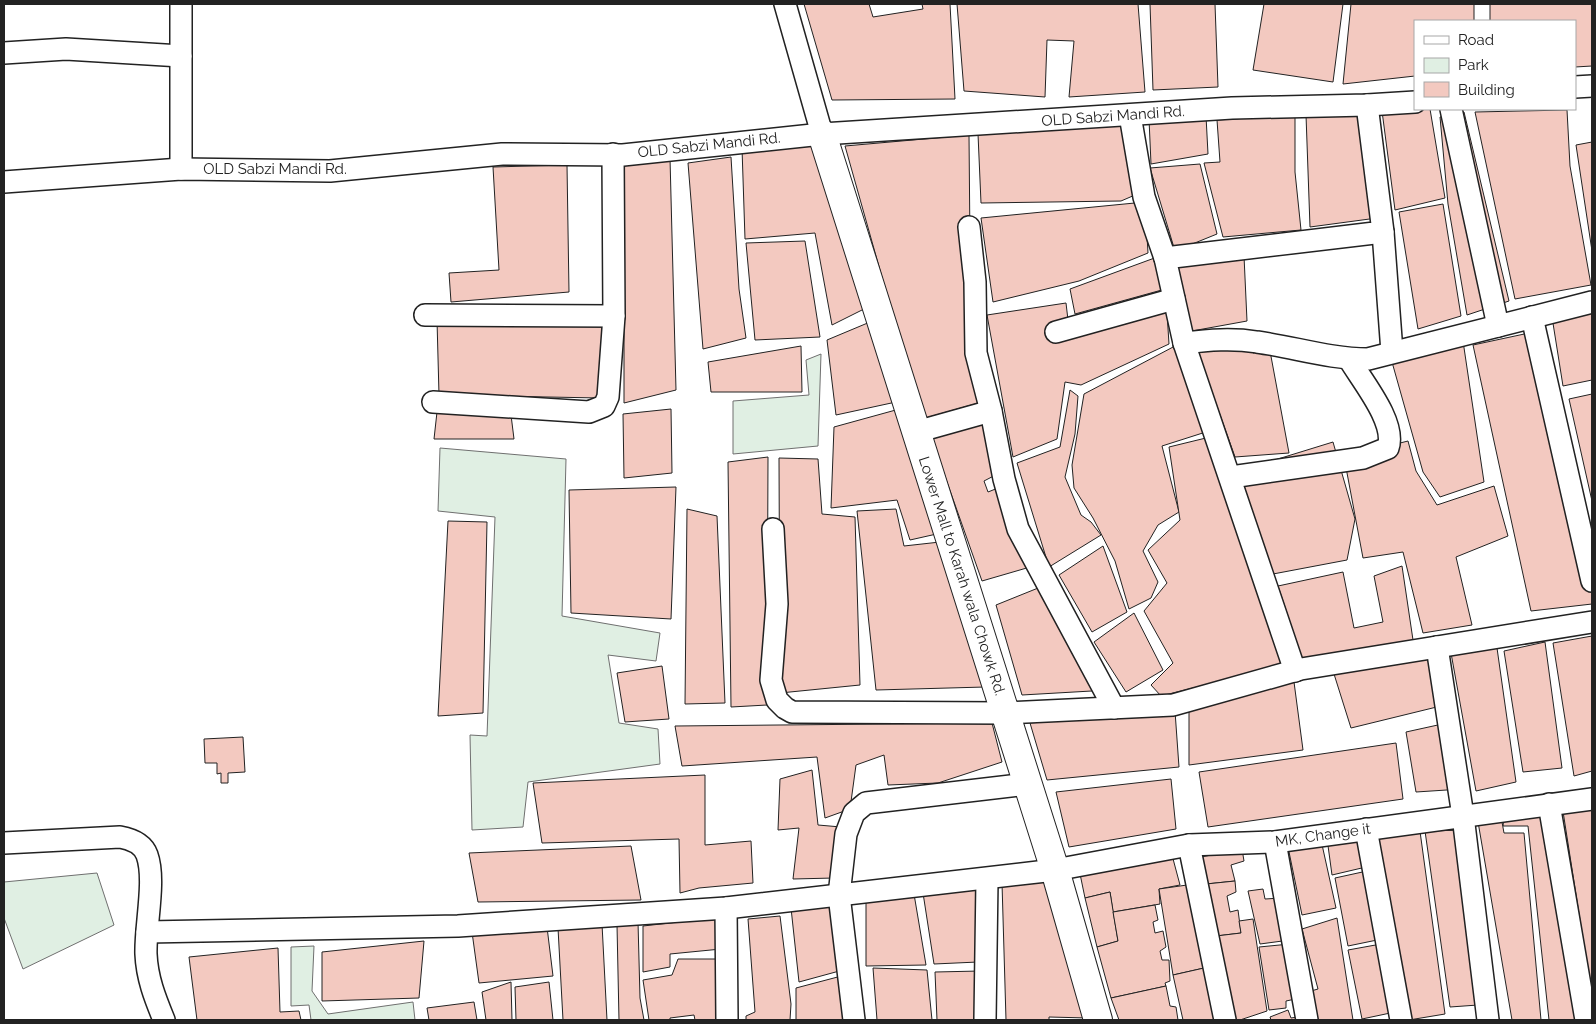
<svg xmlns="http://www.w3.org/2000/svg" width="1596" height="1024" font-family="Raleway,sans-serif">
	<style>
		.green { fill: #e0efe3; stroke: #6f6f6f }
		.building { fill: #f3c9c0; stroke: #222 }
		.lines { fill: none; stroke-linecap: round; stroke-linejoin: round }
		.minor-casing { stroke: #222; stroke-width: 24 }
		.major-casing { stroke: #222; stroke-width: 30 }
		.minor { stroke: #fff; stroke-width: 21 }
		.major { stroke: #fff; stroke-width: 28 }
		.labels { text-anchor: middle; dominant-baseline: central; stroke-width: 4; stroke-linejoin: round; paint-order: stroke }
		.street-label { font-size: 15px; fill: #222; stroke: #fff }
	</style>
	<rect width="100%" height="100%" fill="#fff"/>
	<g class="green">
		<path d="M 821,354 L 818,446 L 733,454 L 733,401 L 809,395 L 806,360 Z"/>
		<path d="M 440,448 L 566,459 L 562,616 L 660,633 L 656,661 L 608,655 L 619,723 L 658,729 L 660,764 L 528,782 L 523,827 L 472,830 L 470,735 L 487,736 L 495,517 L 438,511 Z"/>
		<path d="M 97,873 L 114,925 L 23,969 L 4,918 L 4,882 Z"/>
		<path d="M 314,946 L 312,991 L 328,1014 L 413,1002 L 415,1020 L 311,1020 L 309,1005 L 291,1006 L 291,947 Z"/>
	</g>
	<g class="building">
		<path d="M 804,4 L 869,4 L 873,17 L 923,9 L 922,4 L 950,4 L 955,99 L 832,100 Z"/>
		<path d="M 957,4 L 1138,4 L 1145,92 L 1069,97 L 1074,41 L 1047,40 L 1045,97 L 964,91 Z"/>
		<path d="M 1150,4 L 1215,4 L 1218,87 L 1153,90 Z"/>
		<path d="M 1264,4 L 1343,4 L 1333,82 L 1253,70 Z"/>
		<path d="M 1351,4 L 1474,4 L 1474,21 L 1415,21 L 1415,76 L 1343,84 Z"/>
		<path d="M 1490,4 L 1592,4 L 1592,66 L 1575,67 L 1575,21 L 1490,21 Z"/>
		<path d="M 1430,109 L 1445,198 L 1395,210 L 1382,111 Z"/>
		<path d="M 1567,110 L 1570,166 L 1591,285 L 1515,299 L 1475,112 Z"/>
		<path d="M 1363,112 L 1377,218 L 1310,227 L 1306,115 Z"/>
		<path d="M 1464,112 L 1509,301 L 1467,315 L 1448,204 L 1440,117 Z"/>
		<path d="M 1295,115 L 1295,172 L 1301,230 L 1223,237 L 1204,163 L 1220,162 L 1217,120 Z"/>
		<path d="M 1206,116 L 1208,154 L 1151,164 L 1149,119 Z"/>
		<path d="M 1134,125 L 1142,192 L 1121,201 L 981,203 L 978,134 Z"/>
		<path d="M 969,135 L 970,247 L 989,400 L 922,419 L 845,146 Z"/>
		<path d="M 1592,142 L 1592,251 L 1576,145 Z"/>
		<path d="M 819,146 L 866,308 L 832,325 L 815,233 L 745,239 L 742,148 Z"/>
		<path d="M 731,157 L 739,289 L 746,338 L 703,349 L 688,163 Z"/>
		<path d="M 670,158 L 676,390 L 624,403 L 624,163 Z"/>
		<path d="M 1200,164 L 1217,234 L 1175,251 L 1150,168 Z"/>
		<path d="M 567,165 L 569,292 L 451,302 L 449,273 L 499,270 L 493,167 Z"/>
		<path d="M 1145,202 L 1148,253 L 1079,281 L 993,302 L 981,218 Z"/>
		<path d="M 1443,204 L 1461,316 L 1418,329 L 1399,212 Z"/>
		<path d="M 805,241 L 820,337 L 755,340 L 746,243 Z"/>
		<path d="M 1160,256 L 1169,288 L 1075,314 L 1070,289 Z"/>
		<path d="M 1244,256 L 1247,321 L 1192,331 L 1177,266 Z"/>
		<path d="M 1166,297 L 1169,344 L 1081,385 L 1065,382 L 1057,439 L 1013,457 L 987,315 L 1066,303 L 1068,320 Z"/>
		<path d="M 1592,304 L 1592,380 L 1563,386 L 1552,317 Z"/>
		<path d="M 437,320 L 602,321 L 601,398 L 439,395 Z"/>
		<path d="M 870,322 L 896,402 L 836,415 L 827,340 Z"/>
		<path d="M 1543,330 L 1592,585 L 1592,604 L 1531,611 L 1473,345 Z"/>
		<path d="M 1247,333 L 1253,353 L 1270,351 L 1289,453 L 1235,457 L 1193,339 Z"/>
		<path d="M 1463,341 L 1484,482 L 1440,497 L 1423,472 L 1392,362 Z"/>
		<path d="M 801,346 L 802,392 L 711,392 L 708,362 Z"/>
		<path d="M 1175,346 L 1209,431 L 1162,446 L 1179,512 L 1158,525 L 1143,551 L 1158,582 L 1151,598 L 1129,609 L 1115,561 L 1093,518 L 1074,488 L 1072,465 L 1084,394 Z"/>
		<path d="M 1070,390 L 1078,396 L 1075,434 L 1065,477 L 1081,515 L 1091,522 L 1101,535 L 1049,567 L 1017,463 L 1060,447 Z"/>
		<path d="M 1592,394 L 1592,501 L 1569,399 Z"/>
		<path d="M 903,408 L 941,533 L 910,540 L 897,500 L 831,508 L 834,427 Z"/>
		<path d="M 671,409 L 672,473 L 624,478 L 623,414 Z"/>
		<path d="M 437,412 L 511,415 L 514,439 L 434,439 Z"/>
		<path d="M 990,422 L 1009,468 L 984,481 L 988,492 L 1013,482 L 1037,565 L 982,581 L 930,434 Z"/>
		<path d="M 1210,437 L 1285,665 L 1161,696 L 1151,685 L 1173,663 L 1144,611 L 1167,583 L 1148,550 L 1180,520 L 1169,447 Z"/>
		<path d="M 1408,441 L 1416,471 L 1437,505 L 1494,486 L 1508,536 L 1456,557 L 1472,625 L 1423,633 L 1403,552 L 1363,558 L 1344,457 Z"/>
		<path d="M 1333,442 L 1355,519 L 1347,560 L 1273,574 L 1239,471 Z"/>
		<path d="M 768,457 L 767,705 L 731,707 L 728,462 Z"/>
		<path d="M 779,458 L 818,459 L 822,514 L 855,517 L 860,685 L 780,693 Z"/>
		<path d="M 676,487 L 671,619 L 571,613 L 569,490 Z"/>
		<path d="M 687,509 L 717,516 L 725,703 L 685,704 Z"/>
		<path d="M 896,509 L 904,546 L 940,542 L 985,687 L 876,690 L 857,511 Z"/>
		<path d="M 448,521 L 487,522 L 483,713 L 438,716 Z"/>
		<path d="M 1103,546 L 1127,612 L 1092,632 L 1059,575 Z"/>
		<path d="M 1402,566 L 1413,640 L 1302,659 L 1278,586 L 1343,572 L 1354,628 L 1383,622 L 1374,576 Z"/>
		<path d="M 1053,582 L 1109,690 L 1022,695 L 996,605 Z"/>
		<path d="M 1134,613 L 1163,670 L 1126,692 L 1094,642 Z"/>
		<path d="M 1592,636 L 1592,771 L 1574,776 L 1553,643 Z"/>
		<path d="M 1545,642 L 1562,768 L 1523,772 L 1504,651 Z"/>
		<path d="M 1497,648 L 1516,782 L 1476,791 L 1451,653 Z"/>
		<path d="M 1444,651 L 1453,703 L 1351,728 L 1334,674 Z"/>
		<path d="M 662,666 L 669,719 L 625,722 L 617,673 Z"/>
		<path d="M 1294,682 L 1303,750 L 1189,765 L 1189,711 Z"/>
		<path d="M 1175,711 L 1179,767 L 1047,780 L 1030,723 Z"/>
		<path d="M 1456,721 L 1462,789 L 1416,792 L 1406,732 Z"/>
		<path d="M 992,723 L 1002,762 L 938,783 L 888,785 L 884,755 L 856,765 L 850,809 L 825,818 L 817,757 L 682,766 L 675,726 Z"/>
		<path d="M 243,737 L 245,772 L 228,773 L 228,783 L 221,783 L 221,773 L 217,774 L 217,763 L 205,763 L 204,739 Z"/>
		<path d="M 1396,743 L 1403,799 L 1208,827 L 1199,772 Z"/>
		<path d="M 812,770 L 818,825 L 841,827 L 834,878 L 793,879 L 799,828 L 778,830 L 780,779 Z"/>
		<path d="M 705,775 L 705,845 L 751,841 L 753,883 L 699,888 L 680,893 L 679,839 L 542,843 L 533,783 Z"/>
		<path d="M 1171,779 L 1176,829 L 1069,847 L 1056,792 Z"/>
		<path d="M 1592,797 L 1592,997 L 1562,805 Z"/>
		<path d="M 1539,801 L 1578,1020 L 1549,1020 L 1528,826 L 1503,826 L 1505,808 Z"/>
		<path d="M 1500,811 L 1504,833 L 1524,833 L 1541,1020 L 1512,1020 L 1477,816 Z"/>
		<path d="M 1419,824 L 1445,1014 L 1409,1020 L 1376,829 Z"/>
		<path d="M 1358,825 L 1366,867 L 1332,875 L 1326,831 Z"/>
		<path d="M 1468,830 L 1492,1004 L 1450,1007 L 1425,831 Z"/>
		<path d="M 1321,840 L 1336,908 L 1302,915 L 1288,847 Z"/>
		<path d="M 631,846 L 641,900 L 478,902 L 469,853 Z"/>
		<path d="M 1242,849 L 1244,861 L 1231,865 L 1235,881 L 1206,884 L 1201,857 Z"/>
		<path d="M 1172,855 L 1180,885 L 1159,889 L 1160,904 L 1113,912 L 1110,892 L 1085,898 L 1079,869 Z"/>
		<path d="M 1367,871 L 1382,939 L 1348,946 L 1335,878 Z"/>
		<path d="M 1047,878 L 1088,1018 L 1049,1017 L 1049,1020 L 1006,1020 L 1002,883 Z"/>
		<path d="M 1235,881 L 1236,892 L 1227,896 L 1230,912 L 1238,910 L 1241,933 L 1216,936 L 1206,884 Z"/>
		<path d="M 980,884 L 978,962 L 934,964 L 923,893 Z"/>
		<path d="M 1194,884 L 1204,968 L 1173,975 L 1159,889 Z"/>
		<path d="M 1263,889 L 1265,899 L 1281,898 L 1290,940 L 1260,944 L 1248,891 Z"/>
		<path d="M 1110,892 L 1118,941 L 1097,947 L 1085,898 Z"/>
		<path d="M 914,894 L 926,965 L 866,966 L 866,902 Z"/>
		<path d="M 838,904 L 843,970 L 799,982 L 791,908 Z"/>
		<path d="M 1155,905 L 1158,920 L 1153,922 L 1155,933 L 1163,931 L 1166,947 L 1160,951 L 1162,960 L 1169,960 L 1170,981 L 1165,983 L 1166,986 L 1111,998 L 1097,947 L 1118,941 L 1113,912 Z"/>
		<path d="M 780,916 L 791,1004 L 790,1020 L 746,1020 L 746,1016 L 755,1012 L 748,919 Z"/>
		<path d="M 723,917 L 721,949 L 670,954 L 670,967 L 643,972 L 643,926 Z"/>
		<path d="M 1337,918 L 1353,1020 L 1318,1020 L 1311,991 L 1318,989 L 1302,929 Z"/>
		<path d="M 1253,919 L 1267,1011 L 1240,1020 L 1233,1020 L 1216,936 L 1241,933 L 1239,921 Z"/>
		<path d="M 638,922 L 640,998 L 644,1020 L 619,1020 L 617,925 Z"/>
		<path d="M 602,924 L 607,1020 L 563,1020 L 558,928 Z"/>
		<path d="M 547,927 L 553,976 L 479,983 L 472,932 Z"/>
		<path d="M 424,941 L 419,998 L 322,1001 L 322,952 Z"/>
		<path d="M 1290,944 L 1300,998 L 1286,1001 L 1286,1008 L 1269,1010 L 1259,947 Z"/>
		<path d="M 1381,944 L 1395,1012 L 1362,1019 L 1348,950 Z"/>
		<path d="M 278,948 L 280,1012 L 299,1011 L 301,1020 L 197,1020 L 189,957 Z"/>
		<path d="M 678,959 L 721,959 L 721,1020 L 695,1020 L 694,1015 L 670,1018 L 670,1020 L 649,1020 L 643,980 L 672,975 Z"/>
		<path d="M 873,968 L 927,970 L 932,1020 L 877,1020 Z"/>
		<path d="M 1204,968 L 1222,1020 L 1183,1020 L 1173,975 Z"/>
		<path d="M 980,971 L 977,1020 L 937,1020 L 935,972 Z"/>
		<path d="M 849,974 L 856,1020 L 796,1020 L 796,988 Z"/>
		<path d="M 511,982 L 512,1020 L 486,1020 L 482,992 Z"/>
		<path d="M 549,982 L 553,1020 L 516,1020 L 515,987 Z"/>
		<path d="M 1166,986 L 1170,1006 L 1176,1007 L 1178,1020 L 1119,1020 L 1111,998 Z"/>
		<path d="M 474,1002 L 477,1020 L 429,1020 L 427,1008 Z"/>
		<path d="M 1288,1010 L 1291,1018 L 1304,1016 L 1305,1020 L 1271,1020 L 1270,1017 Z"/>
	</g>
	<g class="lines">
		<defs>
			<g id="minor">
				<path d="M 181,4 L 181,169"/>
				<path d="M 785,4 L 822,134"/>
				<path d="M 4,53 L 66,49 L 181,56"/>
				<path d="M 1575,87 L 1592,86"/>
				<path d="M 1451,109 L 1498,326"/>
				<path d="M 1130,115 L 1144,197 L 1165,258"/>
				<path d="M 4,182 L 181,169 L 330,171 L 502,154 L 623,155 L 822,134 L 1232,108 L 1367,105 L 1415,102"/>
				<path d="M 969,227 L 975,282 L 976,353 L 991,411 L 1004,479 L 1018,529 L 1114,708"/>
				<path d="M 1383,232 L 1392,352"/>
				<path d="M 425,315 L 614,316"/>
				<path d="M 1532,317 L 1592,581"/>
				<path d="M 1056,332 L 1174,299"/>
				<path d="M 1184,343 C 1209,340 1232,338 1257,342 C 1294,347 1330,359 1368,359 L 1592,302"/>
				<path d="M 433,402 L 589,412 L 604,406 L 608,397 L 614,316 L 613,154"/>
				<path d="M 916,432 L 991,411"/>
				<path d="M 1231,477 L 1363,458 L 1388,448 C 1397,423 1362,381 1349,359"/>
				<path d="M 773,529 L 777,604 L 771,680 L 777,700 L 785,708 L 792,712 L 1005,713 L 1173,705 L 1301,669 L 1592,622"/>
				<path d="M 1437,647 L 1463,816 L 1488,1020"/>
				<path d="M 1295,671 L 1184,343 L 1165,258 L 1383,232 L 1367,105"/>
				<path d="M 1549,804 L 1586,1020"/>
				<path d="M 1366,829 L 1401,1020"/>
				<path d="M 1275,842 L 1307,1020"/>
				<path d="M 4,843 L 120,837 C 131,839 143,844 147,855 C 156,880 145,926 146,954 C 147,978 155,998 164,1020"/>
				<path d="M 1189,845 L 1225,1020"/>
				<path d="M 726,908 L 727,1020"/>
				<path d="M 147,932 L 458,926 L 726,908 L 1055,870 L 1189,845 L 1275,842 L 1592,799"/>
				<path d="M 854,1020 L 839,895 L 846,834 L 854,813 L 866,803 L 1028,784"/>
				<path d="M 985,1020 L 987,880"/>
			</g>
			<path id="major" d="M 822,134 L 1055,870 L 1098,1020"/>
		</defs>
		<use href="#minor" class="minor-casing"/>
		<use href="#major" class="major-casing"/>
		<use href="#minor" class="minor"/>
		<use href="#major" class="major"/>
	</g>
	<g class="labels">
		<g class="street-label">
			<text transform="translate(1113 116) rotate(-4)">OLD Sabzi Mandi Rd.</text>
			<text transform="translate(709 145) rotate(-6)">OLD Sabzi Mandi Rd.</text>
			<text x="275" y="169">OLD Sabzi Mandi Rd.</text>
			<text transform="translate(962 576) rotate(72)">Lower Mall to Karah wala Chowk Rd.</text>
			<text transform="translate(1323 835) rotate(-8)">MK, Change it</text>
		</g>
	</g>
	<rect width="1596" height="1024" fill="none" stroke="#222222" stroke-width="10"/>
	<rect x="1414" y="20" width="162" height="90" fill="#ffffff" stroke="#a7a7a7"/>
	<rect x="1424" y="36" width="25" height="8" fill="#ffffff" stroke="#a7a7a7"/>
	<text x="1458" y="45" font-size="15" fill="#222222">Road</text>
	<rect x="1424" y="58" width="25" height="15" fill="#e0efe3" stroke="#a7a7a7"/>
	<text x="1458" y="70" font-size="15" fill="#222222">Park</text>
	<rect x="1424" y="82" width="25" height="15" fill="#f3c9c0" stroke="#a7a7a7"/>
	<text x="1458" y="95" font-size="15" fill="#222222">Building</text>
</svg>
